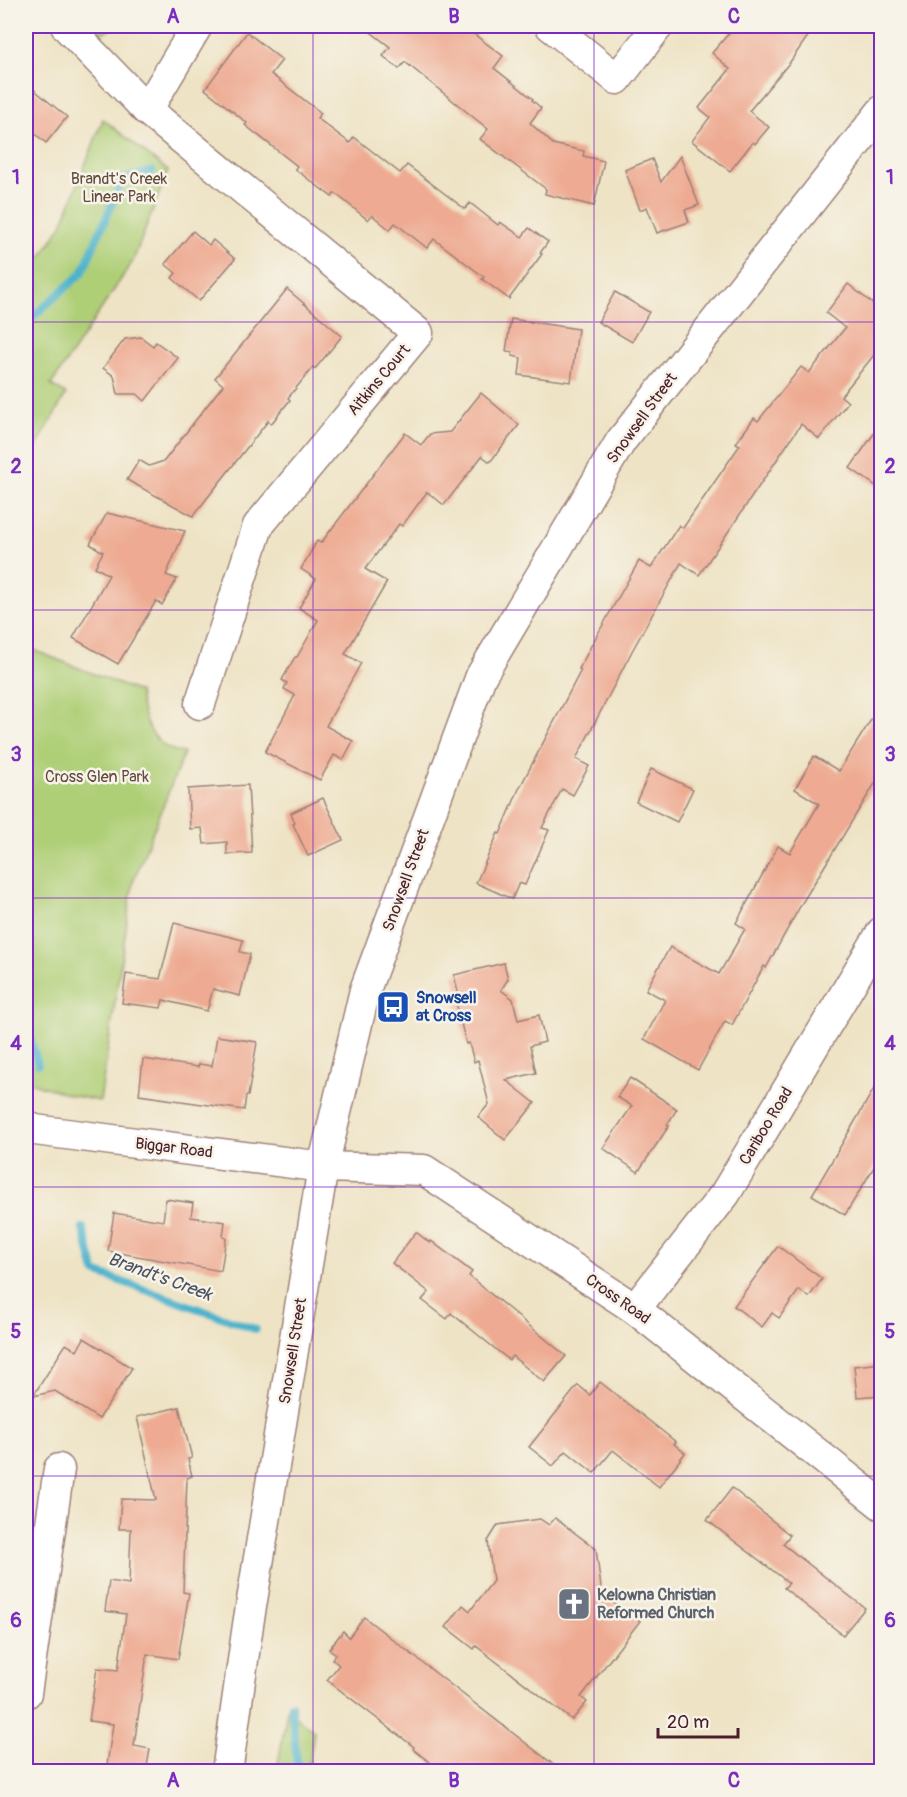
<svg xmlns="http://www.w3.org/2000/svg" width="907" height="1797" font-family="Pangolin,sans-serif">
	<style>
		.green { fill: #afcf77; stroke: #7c7751; stroke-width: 1.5 }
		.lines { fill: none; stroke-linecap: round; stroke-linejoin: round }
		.stream { stroke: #4db3cc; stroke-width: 8 }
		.building { fill: #eeaa92 }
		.minor-casing { stroke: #9c8178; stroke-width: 33 }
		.minor { stroke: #fff; stroke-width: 30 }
		.grid { fill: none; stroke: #7b2cbf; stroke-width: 1.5; stroke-opacity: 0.55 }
		.labels { text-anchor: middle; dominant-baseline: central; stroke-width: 5; stroke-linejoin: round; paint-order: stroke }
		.park-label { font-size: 16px; fill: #634b3e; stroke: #f7f3e8 }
		.street-label { font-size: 16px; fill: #4a1f2b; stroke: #f7f3e8 }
		.transit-label { font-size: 16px; font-weight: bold; fill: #164399; stroke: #f7f3e8; text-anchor: start }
		.worship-label { font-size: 16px; font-weight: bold; fill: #5b616d; stroke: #f7f3e8; text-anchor: start }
		.water-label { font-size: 18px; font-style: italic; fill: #4b5363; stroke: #f7f3e8 }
		.neatline { fill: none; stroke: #7b2cbf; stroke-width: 2 }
		.grid-label { font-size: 20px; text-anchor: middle; font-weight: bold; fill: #7b2cbf }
	</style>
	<rect width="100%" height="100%" fill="#f7f3e8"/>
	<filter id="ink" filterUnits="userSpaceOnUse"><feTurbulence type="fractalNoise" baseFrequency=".0167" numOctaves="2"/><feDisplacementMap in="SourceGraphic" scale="12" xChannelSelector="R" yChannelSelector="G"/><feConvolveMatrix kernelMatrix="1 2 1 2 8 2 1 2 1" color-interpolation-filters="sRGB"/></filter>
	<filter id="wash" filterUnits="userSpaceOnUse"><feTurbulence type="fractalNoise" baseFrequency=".008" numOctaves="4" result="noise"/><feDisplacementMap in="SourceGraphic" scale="24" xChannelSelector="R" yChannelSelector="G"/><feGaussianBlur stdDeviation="1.35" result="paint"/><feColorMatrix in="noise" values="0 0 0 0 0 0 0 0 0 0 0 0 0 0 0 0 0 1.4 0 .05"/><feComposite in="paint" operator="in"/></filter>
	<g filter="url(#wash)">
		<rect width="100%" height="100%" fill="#eee3c5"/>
		<g class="green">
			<path d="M82 26H115C103 36 94 34 82 26Z"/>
			<path d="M103 119 168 171 133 261 51 385 66 394 29 460 26 495V280L62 225Z"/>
			<path d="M26 647 139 692C142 719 153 749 184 753L133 882 100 1101 70 1095 26 1081Z"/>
			<path d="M287 1710 314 1731 308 1771H277Z"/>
		</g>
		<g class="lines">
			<g class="stream">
				<path d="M26 323 82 273 123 179 152 171"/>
				<path d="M26 1031 29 1034 38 1064"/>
				<path d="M83 1228 95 1272 255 1329"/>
				<path d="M291 1705 298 1772"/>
			</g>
		</g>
		<g id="blocks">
			<g class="building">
				<path d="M363 26H463L503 56 494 68 533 99 532 100 541 108 530 123 553 144 584 151 583 156 604 161 594 206 545 194 546 189 480 139 488 129 405 62 399 69 383 56 390 47Z"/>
				<path d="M735 26H815L790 62 749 111 769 127 755 144 753 142 730 171 692 141 710 117 699 108 730 69 712 53Z"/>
				<path d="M247 32 282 60 271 74 321 113 317 118 350 143 354 137 400 173 407 165 465 209 470 203 498 225 500 222 522 237 529 228 548 242 540 253 542 254 509 299 482 279 484 277 434 239 427 248 395 223 390 230 372 215 368 220 335 193 332 197 295 169 297 166 245 125 247 123 205 89Z"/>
				<path d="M26 83 67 117 46 143 26 126Z"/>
				<path d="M680 156 699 205 685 210 689 222 657 233 647 207 640 210 625 170 652 159 661 182Z"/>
				<path d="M193 231 209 245 213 240 235 259 199 301 172 278 176 273 165 264Z"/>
				<path d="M848 284 882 311V345L841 396 848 402 819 439 801 424 699 575 681 563 632 651 576 759 589 766 573 795 562 789 542 828 549 830 525 885 519 883 512 899 476 883 498 833 500 834 518 791 581 670 579 669 591 646 639 561 651 568 679 525 683 528 740 445 736 443 754 418 758 421 801 367 809 373 845 328 826 313Z"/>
				<path d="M287 289 342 336 315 369 313 367 288 398 290 400 271 424 268 421 193 516 127 480 139 460 149 466 164 461 223 385 215 378Z"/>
				<path d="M615 292 649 312 632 342 598 322Z"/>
				<path d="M511 319 578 329 571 382 519 375 521 358 512 356V352L506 351Z"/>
				<path d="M141 337 153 346 156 342 178 358 145 401 137 394H118L114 376 103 368 125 339Z"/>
				<path d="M481 393 519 425 490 462 482 456 444 505 427 492 402 526 399 524 365 569 387 582 345 654 361 663 326 726 353 741 343 760 334 755 320 780 265 752 295 695 284 689 287 683 282 680 295 657H297L318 620 299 608 316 579 301 569 317 541 321 543 405 433 421 445 430 434 450 432Z"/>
				<path d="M882 422V490L850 468Z"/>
				<path d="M107 513 185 531 166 575 177 579 162 605 156 601 118 664 73 638 109 575 95 567 103 552 90 544Z"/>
				<path d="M882 702V772L802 903 766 968 764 966 732 1025 725 1021 698 1070 644 1039 665 1000 646 990 670 947 719 974 745 929 736 923 778 846 790 853 819 804 795 789 814 756 839 771Z"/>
				<path d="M651 769 693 789 677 822 636 802Z"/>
				<path d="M248 785 252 853 227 854V842L204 844 202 828 190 829 188 789Z"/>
				<path d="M323 798 343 840 308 856 293 824 295 823 291 813Z"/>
				<path d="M174 923 243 940 240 952 250 954 240 996 213 989 207 1011 163 1000 161 1008 122 1003 126 974 160 979Z"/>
				<path d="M504 963 508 979 501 990 513 999 518 1020 539 1015 545 1042 530 1046 536 1073 506 1080 535 1103 505 1140 478 1117 489 1104 478 1060 474 1062 469 1043 466 1044 455 998 459 997 454 975Z"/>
				<path d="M217 1036 257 1042 248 1096H246L244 1110 139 1095 143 1059 198 1067 199 1064 212 1066Z"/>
				<path d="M882 1075V1154L845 1215 812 1195Z"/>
				<path d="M630 1078 677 1109 667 1125 669 1126 638 1172 603 1148 632 1106 617 1097Z"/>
				<path d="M166 1199 193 1203 191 1217 225 1222 223 1237 226 1238 221 1271 108 1251 114 1213 163 1221Z"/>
				<path d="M416 1232 430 1243 431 1241 472 1272 469 1276 566 1356 544 1382 512 1356 509 1360 451 1313 447 1319 422 1300 429 1292 392 1263Z"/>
				<path d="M778 1246 822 1279 809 1297 799 1290 779 1318 772 1313 762 1327 734 1306Z"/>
				<path d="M84 1338 132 1368 99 1419 55 1391 33 1396 66 1344 77 1351Z"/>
				<path d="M882 1363V1395L857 1397 854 1366Z"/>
				<path d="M600 1382 676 1442 674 1444 685 1453 659 1487 613 1450 594 1473 566 1451 553 1466 529 1447 578 1385 590 1395Z"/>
				<path d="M179 1407 192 1458 188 1459 192 1476 187 1478 183 1592 189 1593 178 1659 147 1654 134 1746 150 1749 146 1772H106L113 1724 89 1721 97 1668 118 1670 126 1614 105 1611 109 1581 129 1584 131 1529H119L121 1499 156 1500 137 1417Z"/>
				<path d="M732 1488 790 1535 783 1544 865 1608 843 1635 784 1588 789 1583 707 1520Z"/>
				<path d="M555 1518 596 1549 602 1595 640 1621 581 1697 587 1702 572 1720 476 1646 474 1649 446 1627 463 1605 470 1611 493 1581 488 1541 498 1525 540 1519 549 1525Z"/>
				<path d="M364 1617 451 1685 563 1772H442L413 1749 414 1747 327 1680 339 1665 332 1659 336 1654 329 1649 343 1631 349 1637Z"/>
			</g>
		</g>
	</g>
	<g filter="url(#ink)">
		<use href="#blocks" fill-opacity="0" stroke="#9c8178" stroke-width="1.5"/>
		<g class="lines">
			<defs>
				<g id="minor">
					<path d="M66 26 147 110 418 333 258 526 200 704"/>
					<path d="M551 26 617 79 658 26"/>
					<path d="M147 110 197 26"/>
					<path d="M26 1126 35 1130 323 1167 424 1170 635 1309 882 1505"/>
					<path d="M635 1309 725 1194 882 932"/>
					<path d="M26 1693 59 1469"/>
					<path d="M227 1772 248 1625 323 1167 365 990 481 676 621 441 882 111"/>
				</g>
			</defs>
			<use href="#minor" class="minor-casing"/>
			<use href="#minor" class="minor"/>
		</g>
	</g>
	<path class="grid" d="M313 26V1772M594 26V1772M26 322H882M26 610H882M26 898H882M26 1187H882M26 1476H882"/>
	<defs>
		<symbol id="bus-square" viewBox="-11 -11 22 22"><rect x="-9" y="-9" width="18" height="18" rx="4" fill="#1a4fb4" stroke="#f7f3e8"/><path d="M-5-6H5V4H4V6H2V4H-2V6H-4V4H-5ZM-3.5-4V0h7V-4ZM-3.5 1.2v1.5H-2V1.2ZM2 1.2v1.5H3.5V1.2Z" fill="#fff"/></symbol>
		<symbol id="church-square" viewBox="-11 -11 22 22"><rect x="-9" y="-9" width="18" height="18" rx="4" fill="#6b7280" stroke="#f7f3e8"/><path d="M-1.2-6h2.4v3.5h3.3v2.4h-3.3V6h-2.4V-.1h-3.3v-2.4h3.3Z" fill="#fff"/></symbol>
	</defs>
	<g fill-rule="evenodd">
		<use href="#bus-square" x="374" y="988" width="38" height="38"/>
		<use href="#church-square" x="555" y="1585" width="38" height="38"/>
	</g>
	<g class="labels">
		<g class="park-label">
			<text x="119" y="179">Brandt's Creek<tspan x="119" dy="18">Linear Park</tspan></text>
			<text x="97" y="777">Cross Glen Park</text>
		</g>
		<g class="street-label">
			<text transform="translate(379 380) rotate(-50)">Aitkins Court</text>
			<text transform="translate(642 418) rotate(-54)">Snowsell Street</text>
			<text transform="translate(406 880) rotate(-70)">Snowsell Street</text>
			<text transform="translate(766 1126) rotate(-59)">Cariboo Road</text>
			<text transform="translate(174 1148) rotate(7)">Biggar Road</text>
			<text transform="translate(618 1299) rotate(35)">Cross Road</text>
			<text transform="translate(293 1351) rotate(-81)">Snowsell Street</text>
		</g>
		<g class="transit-label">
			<text x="416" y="998">Snowsell<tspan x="416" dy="18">at Cross</tspan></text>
		</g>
		<g class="worship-label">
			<text x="597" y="1595">Kelowna Christian<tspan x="597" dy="18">Reformed Church</tspan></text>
		</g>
		<g class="water-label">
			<text transform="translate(160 1277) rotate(20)">Brandt's Creek</text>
		</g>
	</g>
	<rect width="907" height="1797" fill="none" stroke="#f7f3e8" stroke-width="66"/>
	<path d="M658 1728v9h80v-9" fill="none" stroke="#4a1f2b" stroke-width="3"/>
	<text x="667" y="1728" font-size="18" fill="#4a1f2b" stroke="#f7f3e8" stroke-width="4.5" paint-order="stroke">20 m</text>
	<rect x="33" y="33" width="841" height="1731" class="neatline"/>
	<g class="grid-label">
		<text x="173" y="23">A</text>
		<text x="454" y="23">B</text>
		<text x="734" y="23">C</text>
		<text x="16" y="184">1</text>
		<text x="890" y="184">1</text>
		<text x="16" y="473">2</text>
		<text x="890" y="473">2</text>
		<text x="16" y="761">3</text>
		<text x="890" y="761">3</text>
		<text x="16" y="1050">4</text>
		<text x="890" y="1050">4</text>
		<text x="16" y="1338">5</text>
		<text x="890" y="1338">5</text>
		<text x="16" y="1627">6</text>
		<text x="890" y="1627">6</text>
		<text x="173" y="1787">A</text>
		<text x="454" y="1787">B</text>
		<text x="734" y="1787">C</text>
	</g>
</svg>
